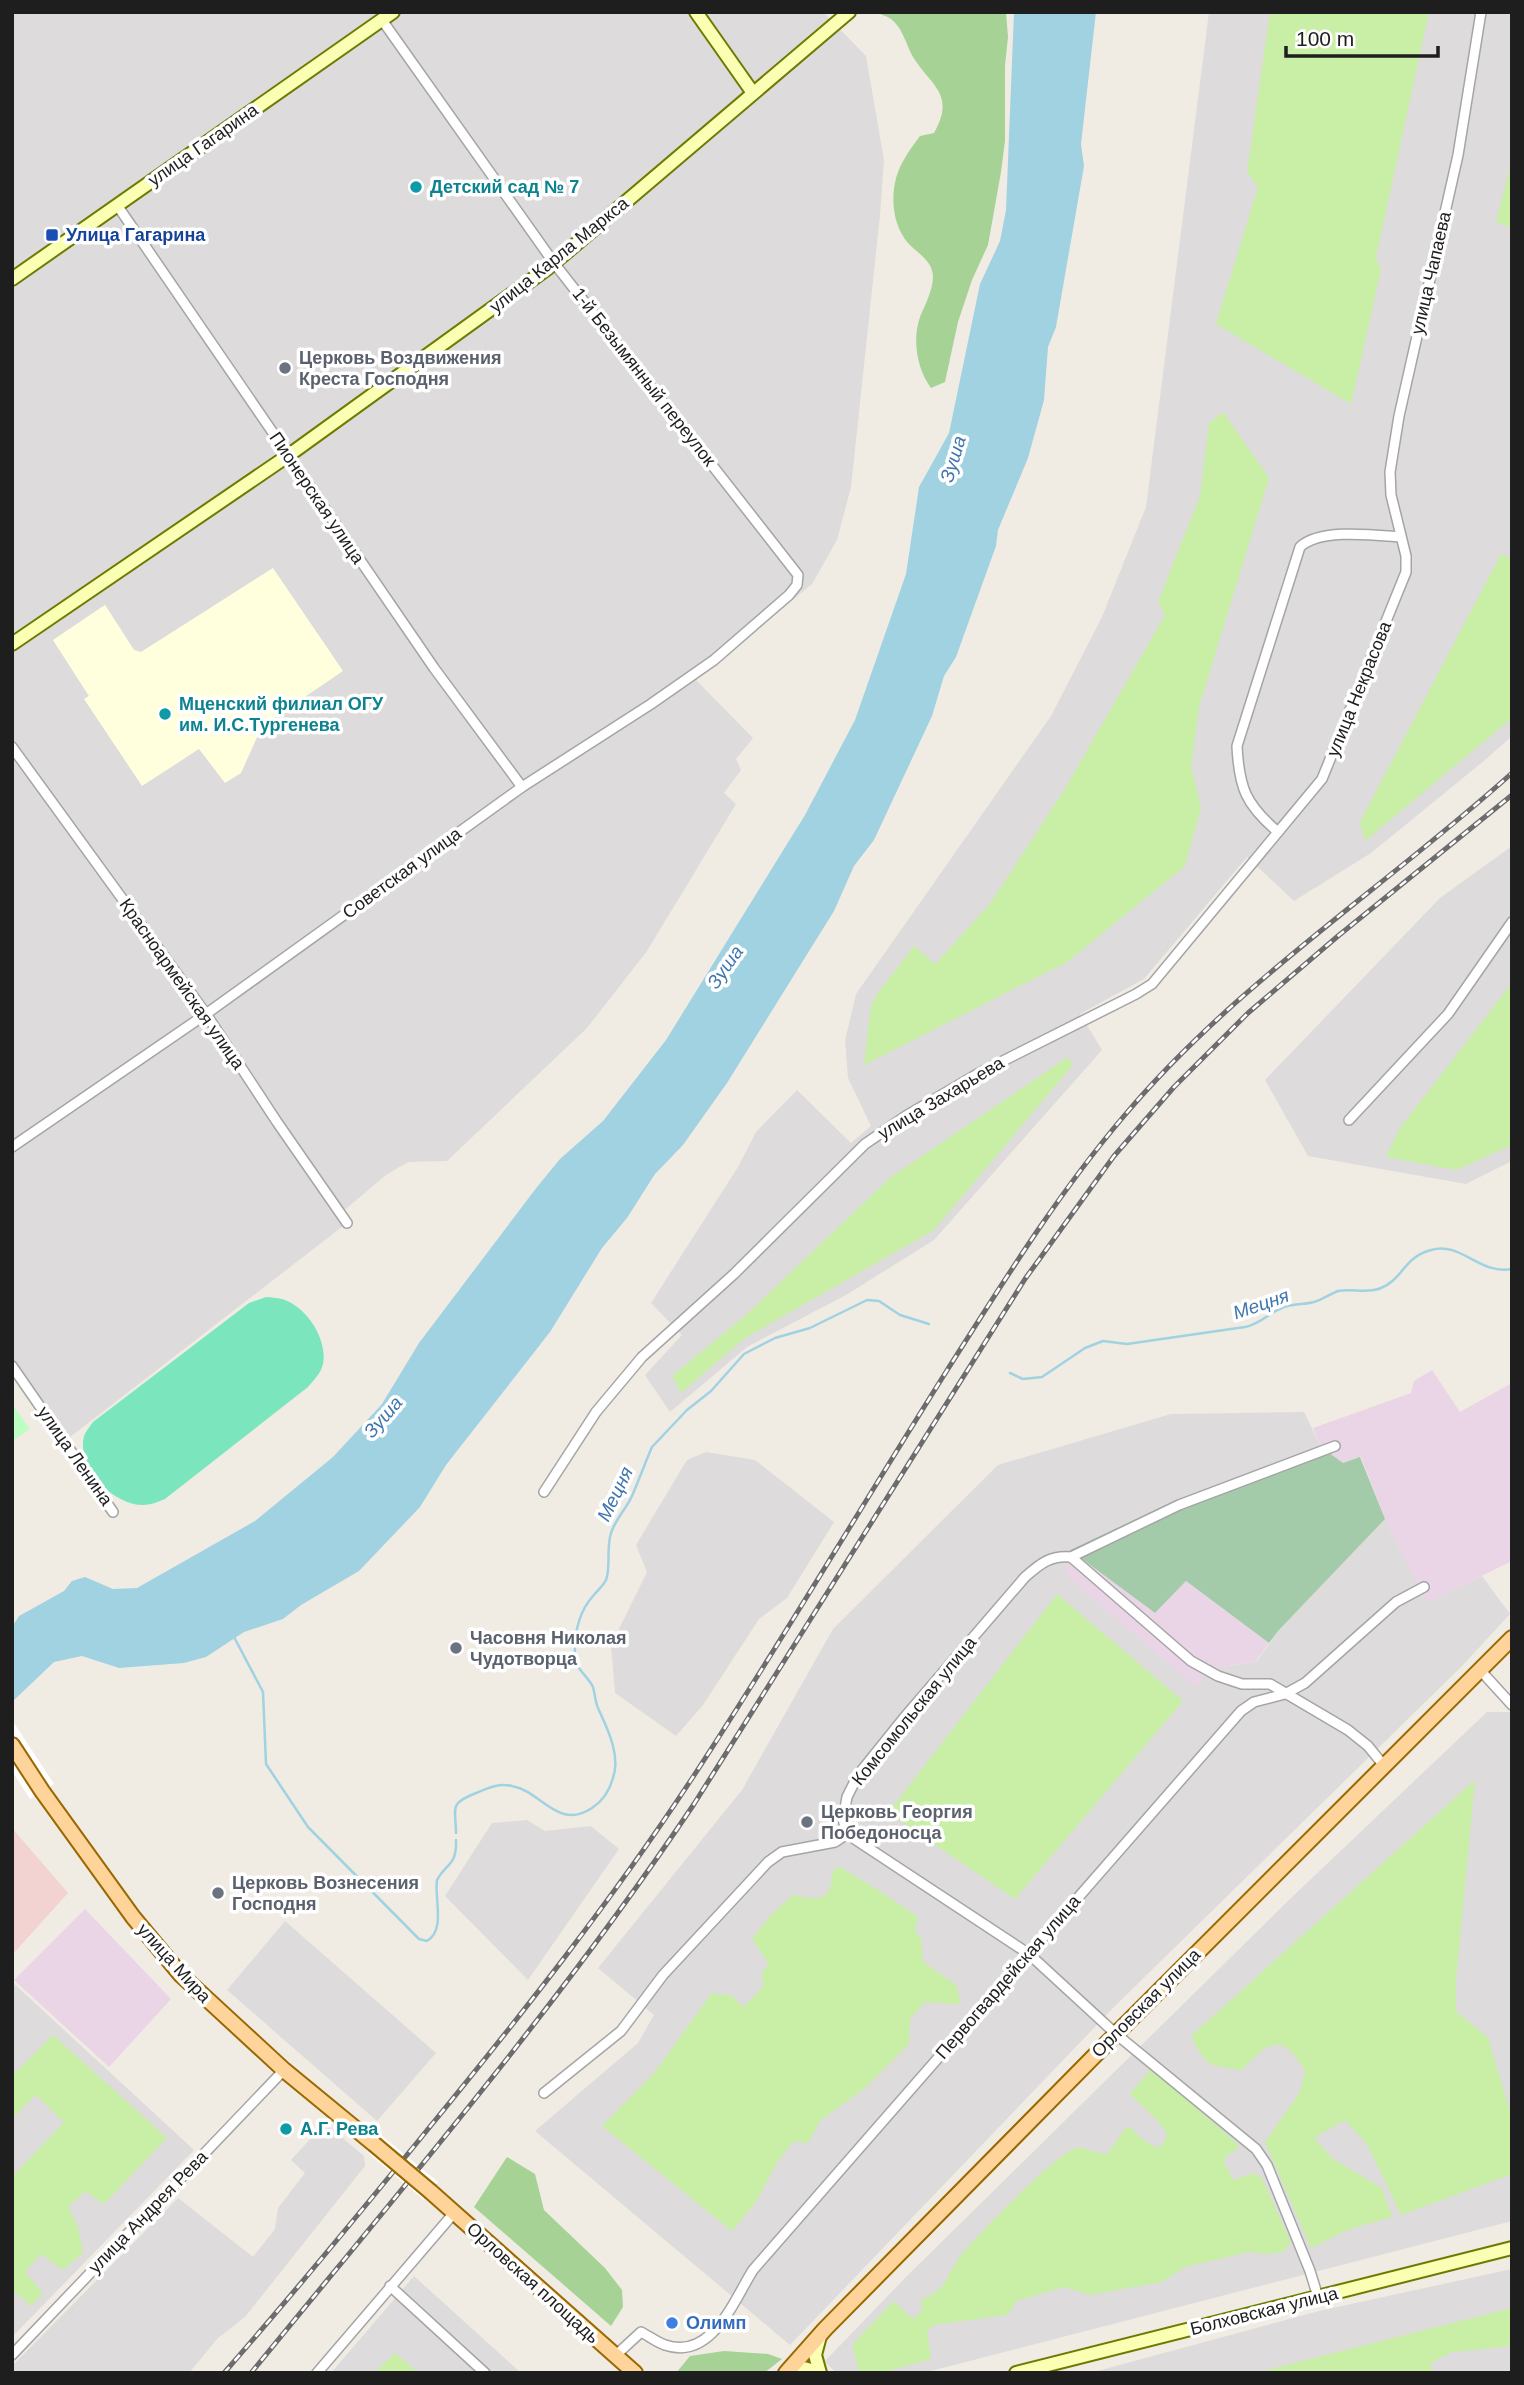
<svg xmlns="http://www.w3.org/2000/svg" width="1524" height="2385" font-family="Helvetica,sans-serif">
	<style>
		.residential { fill: #dddbdb; fill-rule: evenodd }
		.commercial { fill: #f3d3d1 }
		.industrial { fill: #ead5e6 }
		.education { fill: #ffffde }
		.grass { fill: #c8efa5 }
		.forest { fill: #a6d395 }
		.cemetery { fill: #a3cba9 }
		.park { fill: #bdfec3 }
		.pitch { fill: #7be6be }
		.water { fill: #a0d2e2 }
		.pier { fill: #fff }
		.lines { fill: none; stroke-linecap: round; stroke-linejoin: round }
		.stream { stroke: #a0d2e2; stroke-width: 2.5 }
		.minor-casing { stroke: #a5a5a5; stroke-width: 12 }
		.secondary-casing { stroke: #6c7b00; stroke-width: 16 }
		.primary-casing { stroke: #996800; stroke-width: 18 }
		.minor { stroke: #fff; stroke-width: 9 }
		.secondary { stroke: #faffb3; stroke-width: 12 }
		.primary { stroke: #ffd49a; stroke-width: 14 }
		.rail-casing { stroke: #6c6c6c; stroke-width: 5 }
		.rail { stroke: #fff; stroke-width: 2.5; stroke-dasharray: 8; stroke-linecap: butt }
		.primary-bridge-casing { stroke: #996800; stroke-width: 18; stroke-linecap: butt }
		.primary-bridge { stroke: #ffd49a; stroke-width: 14 }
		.culture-dot { fill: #0f9aa8; stroke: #fff; stroke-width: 2.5 }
		.transit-dot { fill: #1a4fb4; stroke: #fff; stroke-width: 2.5 }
		.worship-dot { fill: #6b7280; stroke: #fff; stroke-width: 2.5 }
		.shop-dot { fill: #3f7fe0; stroke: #fff; stroke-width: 2.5 }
		.labels { text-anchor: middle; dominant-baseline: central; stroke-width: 7; stroke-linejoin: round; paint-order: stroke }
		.street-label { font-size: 18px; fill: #1e1e1e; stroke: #fff }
		.culture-label { font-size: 18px; font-weight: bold; fill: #0d838f; stroke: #fff; text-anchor: start }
		.transit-label { font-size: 18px; font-weight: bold; fill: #164399; stroke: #fff; text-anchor: start }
		.worship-label { font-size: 18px; font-weight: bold; fill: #5b616d; stroke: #fff; text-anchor: start }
		.shop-label { font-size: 18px; font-weight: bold; fill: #366cbe; stroke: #fff; text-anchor: start }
		.water-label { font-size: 19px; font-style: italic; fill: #4076af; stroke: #fff }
	</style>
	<rect width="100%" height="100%" fill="#f0ece4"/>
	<g class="residential">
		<path d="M12 12H823L866 56 884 160 880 215 851 487 837 540 812 584 696 680 753 738 736 759 741 770 724 793 736 804 647 951 587 1028 447 1161 408 1162 386 1175 341 1213 347 1223 65 1441 12 1366ZM105 605 134 650 141 652 176 631 342 671 262 726 241 772 199 748 85 699 89 696 53 640Z"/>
		<path d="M1209 12H1512V736L1485 760 1371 853 1294 901 1247 857 1144 979 1080 1014 1102 1050 934 1240 846 1295 747 1347 670 1412 645 1375 682 1335 651 1303 738 1167 756 1132 797 1090 851 1143 871 1126 848 1078 845 1041 856 994 1051 716 1102 617 1146 507Z"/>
		<path d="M1512 846V1161L1466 1184 1308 1156 1265 1080 1440 898Z"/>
		<path d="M1304 1412 1321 1447 1174 1501 1070 1550 1210 1669 1257 1661 1279 1630 1385 1519 1427 1602 1482 1576 1510 1614 1463 1665 1115 2006 790 2345 535 2131 638 2043 654 2015 598 1968 742 1790 833 1629 998 1465 1171 1414Z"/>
		<path d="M706 1452 755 1460 834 1522 787 1598 759 1619 703 1705 676 1736 615 1693 611 1645 647 1572 636 1545 687 1460Z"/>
		<path d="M1487 1712H1512V2221L923 2373H836L825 2361 906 2277 1292 1897Z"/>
		<path d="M527 1820 545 1831 591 1826 619 1849 528 1980 445 1896 492 1823Z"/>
		<path d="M285 1921 436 2053 377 2121 227 1990Z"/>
		<path d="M12 1982 194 2150 12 2337Z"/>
		<path d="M325 2123 364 2156 365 2166 245 2317 218 2338 189 2373H12V2366L178 2198 253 2257 275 2229 278 2208 305 2173 291 2160Z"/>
		<path d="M1512 2269V2373H1090L1319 2311Z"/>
		<path d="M414 2276 521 2373H331Z"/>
	</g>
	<path class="commercial" d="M12 1828 68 1893 12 1955Z"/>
	<g class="industrial">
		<path d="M1432 1370 1460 1412 1512 1383V1561L1427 1603 1385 1519 1361 1457 1343 1463 1321 1447 1313 1428 1411 1393 1414 1381Z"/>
		<path d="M1070 1550 1155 1613 1186 1581 1269 1643 1256 1661 1210 1669 1195 1687 1066 1575Z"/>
		<path d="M85 1909 171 1999 109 2067 14 1980Z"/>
	</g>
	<path class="education" d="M273 568 343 671 262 726 241 773 225 783 199 749 142 786 84 699 89 696 53 640 105 605 134 650 141 652Z"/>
	<g class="grass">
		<path d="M1270 12H1429L1376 257 1381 270 1351 404 1216 324 1258 187 1247 172Z"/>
		<path d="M1512 160V228L1496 222Z"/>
		<path d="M1223 412 1269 478 1199 707 1191 766 1201 808 1185 866 1067 962 864 1065 871 1006 878 993 914 946 935 964 990 904 1066 787 1165 615 1158 602 1200 496 1209 423Z"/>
		<path d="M1501 554 1512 559V718L1365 841 1360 822Z"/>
		<path d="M1512 983V1145L1456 1170 1386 1157 1400 1128Z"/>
		<path d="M1068 1057 1072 1066 934 1230 745 1338 681 1393 672 1376 746 1315 891 1177Z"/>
		<path d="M1057 1594 1183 1701 1015 1899 888 1813Z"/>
		<path d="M1475 1780 1456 1981V2011L1488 2038 1512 2118V2174L1401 2215 1367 2144 1345 2120 1314 2138 1333 2159 1382 2188 1392 2217 1347 2230 1311 2248 1265 2142 1300 2092 1305 2071C1282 2031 1268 2042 1242 2070 1208 2065 1207 2068 1191 2036Z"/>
		<path d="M838 1866 878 1890 918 1917 915 1931 921 1938 923 1962 956 1985 961 2004 925 2002 910 2019 909 2044 865 2088 820 2121 808 2143 794 2141 778 2161 756 2202 732 2231 602 2126 655 2072 711 1994 731 1995 743 2007 763 1987 762 1972 769 1964 752 1939 771 1915 793 1895C817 1901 832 1902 832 1873Z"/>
		<path d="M53 2035 167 2138 104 2204 85 2191 68 2207 78 2226 83 2253 63 2270 41 2254 25 2272 43 2293 31 2306 12 2290V2177L64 2122 36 2095 14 2117 12 2076Z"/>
		<path d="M1151 2069 1238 2144 1237 2150 1227 2155 1224 2161 1233 2180 1254 2173 1262 2178 1291 2242 1283 2252 1264 2254 1249 2252 1185 2267 1162 2282 1090 2295 1064 2287 1017 2301 1007 2315 933 2325 927 2331 931 2359 881 2373 859 2371 853 2350 854 2343 893 2301 913 2319 922 2310 921 2300C951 2287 944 2276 962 2254 979 2234 1055 2154 1076 2148 1084 2146 1095 2154 1107 2154L1125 2129 1130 2127 1143 2140 1158 2148 1165 2141 1167 2133 1155 2118 1130 2094Z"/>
		<path d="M1512 2308V2346L1452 2352 1431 2363 1432 2373H1255Z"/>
		<path d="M395 2353 419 2373H374Z"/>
	</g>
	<g class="forest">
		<path d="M877 12H1006L1008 37 1005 66V141L1001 172 988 245 972 280 958 322 945 382 931 388C917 369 912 340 920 317 925 305 933 290 933 276 932 260 918 254 908 243 889 221 889 182 905 158 909 150 915 143 920 136L934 133C956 94 931 86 913 57 906 45 903 28 891 19 887 16 881 15 877 12Z"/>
		<path d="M507 2157 535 2174 544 2210 605 2268 622 2290 623 2307 611 2326 474 2207Z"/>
		<path d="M724 2351 768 2354 782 2359 764 2373H676L690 2356Z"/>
	</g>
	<path class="cemetery" d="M1321 1447 1343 1463 1360 1457 1385 1519 1279 1630 1269 1643 1186 1581 1155 1613 1070 1550 1174 1501Z"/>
	<path class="park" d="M12 1404 30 1429 12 1441Z"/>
	<path class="pitch" d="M266 1297C271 1297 277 1298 282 1299 306 1306 328 1339 323 1364 321 1373 314 1380 308 1387L165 1499C158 1502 150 1505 143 1505 113 1505 76 1467 84 1436 86 1431 90 1426 93 1422L249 1303Z"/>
	<path class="water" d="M1014 12H1096L1081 144 1084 166 1056 327 1048 347 1044 400 1028 458 998 530 996 546 956 657 944 676 932 716 874 840 854 866 834 911 727 1083 683 1145 655 1174 627 1218 602 1248 550 1332 446 1465 420 1507 359 1571 301 1605 283 1619 244 1632 206 1657 184 1663 119 1668 82 1656 54 1662 12 1702V1627L19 1616 64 1591 72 1581 85 1577 113 1589 137 1588 255 1521 333 1457 382 1404 419 1343 537 1187 560 1159 603 1121 666 1040 805 815 855 720 906 574 919 487 949 433 980 284 1000 241 1006 210Z"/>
	<g class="pier">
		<path d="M12 1720 54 1784 30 1799 12 1771Z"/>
		<path d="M381 2135 438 2182 424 2200 367 2152Z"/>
	</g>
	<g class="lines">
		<g class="stream">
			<path d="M1010 1373 1023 1379 1042 1377 1085 1348 1103 1341 1127 1344 1245 1327C1260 1324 1269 1313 1282 1308 1292 1303 1304 1305 1314 1302 1322 1300 1330 1294 1338 1291 1352 1288 1368 1294 1381 1288 1403 1279 1404 1257 1431 1250 1462 1241 1478 1275 1512 1269"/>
			<path d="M234 1637 263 1692 266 1764 308 1827 419 1939 427 1941C446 1930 434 1898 437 1880 446 1863 457 1866 456 1840"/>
			<path d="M456 1833C456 1808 448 1804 476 1793 488 1788 498 1783 512 1786 541 1791 558 1831 592 1808 603 1801 610 1789 613 1778 621 1755 607 1728 598 1708 595 1701 595 1694 593 1687 587 1675 576 1670 575 1656 574 1633 578 1613 593 1596 597 1591 603 1586 606 1580 611 1567 606 1549 611 1533 615 1520 626 1509 632 1496 639 1480 645 1463 652 1447L687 1410 711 1391 744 1354 775 1338 810 1328 867 1300 879 1301 900 1315 929 1324"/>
		</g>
		<defs>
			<g id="minor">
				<path d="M117 205 434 668 522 787"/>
				<path d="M12 747 206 1014 277 1122 347 1223"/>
				<path d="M1278 832C1246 805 1239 788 1237 746L1300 547C1320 528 1374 535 1401 537"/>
				<path d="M1349 1120 1448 1014 1512 922"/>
				<path d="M12 1147 206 1014 522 787 651 704 714 660 789 595 797 585 798 575 554 263 382 20"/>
				<path d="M12 1366 113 1512"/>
				<path d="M544 1492 596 1412 642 1357 734 1274 865 1144 906 1116 981 1072 1136 994 1152 984 1322 779 1406 572V556L1391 495 1390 472 1399 416 1458 155 1481 12"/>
				<path d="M1071 1557 1191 1661 1218 1676 1242 1684H1270L1348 1730 1368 1746 1385 1767"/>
				<path d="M1481 1671 1512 1705"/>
				<path d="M847 1834 1029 1954 1116 2034 1256 2149 1267 2165 1310 2271 1318 2297"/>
				<path d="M847 1834 843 1819 847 1797 858 1775 903 1719 1025 1577C1040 1564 1050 1555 1071 1557L1179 1505 1335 1446"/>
				<path d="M544 2093 621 2031 663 1975 768 1862 782 1852 835 1842 847 1834"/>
				<path d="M390 2286 485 2373"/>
				<path d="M12 2355 284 2070"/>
				<path d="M615 2356 641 2332C649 2336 656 2342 665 2345 712 2361 734 2300 753 2270L1241 1711 1254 1702 1285 1694 1305 1683 1396 1602 1424 1587"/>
				<path d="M317 2373 454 2213"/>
			</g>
			<g id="secondary">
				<path d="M696 12 753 93"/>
				<path d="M12 279 393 12"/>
				<path d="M12 644 289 455 548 268 849 12"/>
				<path d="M786 2373C797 2367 806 2366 816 2373"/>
				<path d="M820 2373 815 2355 820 2336"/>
				<path d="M1016 2373 1512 2248"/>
			</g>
			<g id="primary">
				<path d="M12 1745 42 1791 133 1917 181 1975 284 2070 374 2144"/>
				<path d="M431 2192 635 2373"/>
				<path d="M786 2373 825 2329 1116 2034 1512 1638"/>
			</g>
		</defs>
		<use href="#minor" class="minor-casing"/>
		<use href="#secondary" class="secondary-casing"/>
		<use href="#primary" class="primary-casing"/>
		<use href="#minor" class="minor"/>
		<use href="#secondary" class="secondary"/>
		<use href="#primary" class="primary"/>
		<defs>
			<g id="rail">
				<path d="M224 2373C293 2294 359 2214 424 2134 519 2018 611 1902 693 1777 780 1644 861 1507 946 1372 1002 1284 1056 1196 1124 1116 1236 983 1383 889 1512 773"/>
				<path d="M251 2373C403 2187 560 2004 694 1804L1025 1279 1114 1156 1174 1087 1248 1013 1338 936 1512 795"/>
			</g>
		</defs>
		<use href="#rail" class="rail-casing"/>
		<use href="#rail" class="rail"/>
		<defs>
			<path id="primary-bridge" d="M374 2144 431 2192"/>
		</defs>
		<use href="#primary-bridge" class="primary-bridge-casing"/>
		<use href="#primary-bridge" class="primary-bridge"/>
	</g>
	<g class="culture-dot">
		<circle cx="416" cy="187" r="7"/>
		<circle cx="165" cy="714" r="7"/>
		<circle cx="286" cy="2129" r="7"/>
	</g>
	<rect class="transit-dot" x="45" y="228" width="14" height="14" rx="3.5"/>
	<g class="worship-dot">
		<circle cx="285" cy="368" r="7"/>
		<circle cx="456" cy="1648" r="7"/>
		<circle cx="807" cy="1822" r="7"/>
		<circle cx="218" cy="1893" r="7"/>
	</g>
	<circle class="shop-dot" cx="672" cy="2323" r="7"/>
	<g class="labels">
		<g class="street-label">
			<text transform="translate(203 145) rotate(-35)">улица Гагарина</text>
			<text transform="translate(559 255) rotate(-39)">улица Карла Маркса</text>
			<text transform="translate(1431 273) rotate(-77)">улица Чапаева</text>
			<text transform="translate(644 377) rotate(52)">1-й Безымянный переулок</text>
			<text transform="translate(317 498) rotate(56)">Пионерская улица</text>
			<text transform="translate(1359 689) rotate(-68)">улица Некрасова</text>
			<text transform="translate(402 873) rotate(-36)">Советская улица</text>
			<text transform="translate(182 984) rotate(55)">Красноармейская улица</text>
			<text transform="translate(941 1098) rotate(-31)">улица Захарьева</text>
			<text transform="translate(75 1456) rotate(55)">улица Ленина</text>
			<text transform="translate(914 1711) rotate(-51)">Комсомольская улица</text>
			<text transform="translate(174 1963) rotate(48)">улица Мира</text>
			<text transform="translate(1008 1977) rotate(-49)">Первогвардейская улица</text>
			<text transform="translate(1146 2003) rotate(-45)">Орловская улица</text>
			<text transform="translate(148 2212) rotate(-46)">улица Андрея Рева</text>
			<text transform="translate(533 2283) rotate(42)">Орловская площадь</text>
			<text transform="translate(1264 2311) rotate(-14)">Болховская улица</text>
		</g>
		<g class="culture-label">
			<text x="430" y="187">Детский сад № 7</text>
			<text x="179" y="704">Мценский филиал ОГУ<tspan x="179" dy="21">им. И.С.Тургенева</tspan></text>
			<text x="300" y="2129">А.Г. Рева</text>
		</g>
		<g class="transit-label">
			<text x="66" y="235">Улица Гагарина</text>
		</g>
		<g class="worship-label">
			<text x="299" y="358">Церковь Воздвижения<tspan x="299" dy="21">Креста Господня</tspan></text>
			<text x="470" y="1638">Часовня Николая<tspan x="470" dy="21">Чудотворца</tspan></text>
			<text x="821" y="1812">Церковь Георгия<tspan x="821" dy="21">Победоносца</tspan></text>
			<text x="232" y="1883">Церковь Вознесения<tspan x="232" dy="21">Господня</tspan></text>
		</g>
		<g class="shop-label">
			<text x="686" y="2323">Олимп</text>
		</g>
		<g class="water-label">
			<text transform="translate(953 459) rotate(-73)">Зуша</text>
			<text transform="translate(725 967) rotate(-55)">Зуша</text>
			<text transform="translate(1261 1304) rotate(-19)">Мецня</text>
			<text transform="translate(383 1417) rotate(-49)">Зуша</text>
			<text transform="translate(615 1494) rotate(-64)">Мецня</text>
		</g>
	</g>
	<rect width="1524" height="2385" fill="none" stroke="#1e1e1e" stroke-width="28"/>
	<path d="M1286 46v10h152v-10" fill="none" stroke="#1e1e1e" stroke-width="3.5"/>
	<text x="1296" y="46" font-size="21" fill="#1e1e1e" stroke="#ffffff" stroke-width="5" paint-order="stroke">100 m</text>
</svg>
